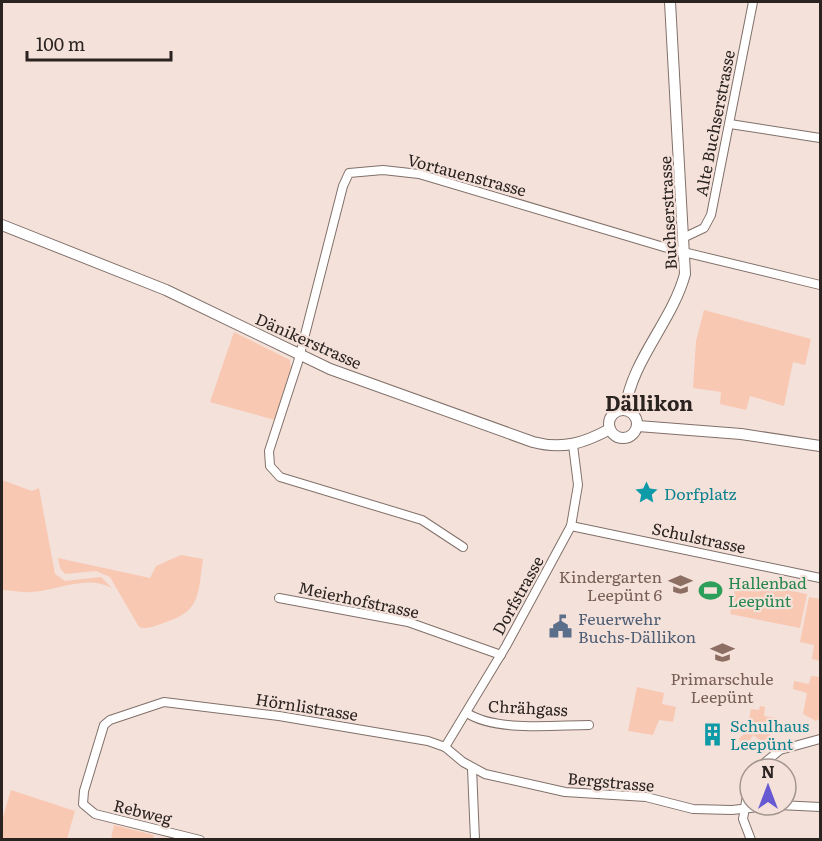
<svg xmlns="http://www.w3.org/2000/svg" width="822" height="841" font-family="Literata,serif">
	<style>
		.green { fill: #f8c8b3 }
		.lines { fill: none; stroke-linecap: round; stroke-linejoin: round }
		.minor-casing { stroke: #807069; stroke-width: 10 }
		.tertiary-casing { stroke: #807069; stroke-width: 12 }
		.minor { stroke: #fff; stroke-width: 8 }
		.tertiary { stroke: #fff; stroke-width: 10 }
		.labels { text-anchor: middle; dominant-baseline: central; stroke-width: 4.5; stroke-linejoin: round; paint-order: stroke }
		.street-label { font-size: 16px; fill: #2a2320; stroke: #f4e1da }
		.culture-label { font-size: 16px; fill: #0d838f; stroke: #f4e1da; text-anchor: start }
		.education-label { font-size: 16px; fill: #785e54; stroke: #f4e1da; text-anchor: end }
		.leisure-label { font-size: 16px; fill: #27864d; stroke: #f4e1da; text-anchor: start }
		.service-label { font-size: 16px; fill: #4e5e75; stroke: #f4e1da; text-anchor: start }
		.quarter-label { font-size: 20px; font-weight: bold; fill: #2a2320; stroke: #f4e1da }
	</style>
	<rect width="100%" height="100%" fill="#f4e1da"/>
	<g class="green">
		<path d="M704 310 811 339 805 365 793 362 784 406 750 396 746 410 720 404 721 392 693 388 696 341Z"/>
		<path d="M234 332 290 360 291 369 275 420 210 402Z"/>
		<path d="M2 480 32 491 39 488 55 574 65 581 101 577 112 588C86 574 57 591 30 592 20 593 11 590 2 590Z"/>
		<path d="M181 555 203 559C198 591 202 611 166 622 157 625 148 630 139 627L110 577 96 571 65 574 60 568 58 558 150 578 156 566Z"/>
		<path d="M737 580 807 594 800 628 730 614Z"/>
		<path d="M809 597 820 599V661L812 659 814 645 800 642Z"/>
		<path d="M811 676 820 677V718L816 721 803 714 807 693 793 689 794 681 809 684Z"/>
		<path d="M637 687 664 693 662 704 676 707 673 722 659 720 653 735 628 731Z"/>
		<path d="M760 706 765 707 764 716 777 718V728L763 742 753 735 750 740 740 742 739 738 747 732 751 709 759 710Z"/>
		<path d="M11 790 75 811 67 839H2V820Z"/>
		<path d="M114 825 154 835 153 839H111Z"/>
	</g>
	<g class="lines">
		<defs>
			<g id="minor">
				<path d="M730 124 820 138"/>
				<path d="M685 237 704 228 711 215 753 2"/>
				<path d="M571 526 820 578"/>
				<path d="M463 547 422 520 280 477 270 466 269 451 298 362 343 186 349 173 383 170 419 174 667 248 820 285"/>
				<path d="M279 598 408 622 501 655"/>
				<path d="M467 713C496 732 555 725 589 725"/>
				<path d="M445 747 463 762 485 774 565 792 646 797 693 809 732 810 779 805 820 807"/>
				<path d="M445 747 506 646 571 526 578 485 573 445"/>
				<path d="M472 768 475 840"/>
				<path d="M757 769 780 750 820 739"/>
				<path d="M750 778 743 819 751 840"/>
				<path d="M200 840 95 814 83 804 84 791 104 725 110 720 164 702 279 716 428 741 445 747"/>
			</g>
			<g id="tertiary">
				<path d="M2 225 166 290 330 369 533 442C563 450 584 443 610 429"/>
				<circle cx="623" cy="424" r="14"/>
				<path d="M625 410C632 359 672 322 685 274L670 2"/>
				<path d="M638 426 741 434 820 446"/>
			</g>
		</defs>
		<use href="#minor" class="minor-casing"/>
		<use href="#tertiary" class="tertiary-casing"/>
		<use href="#minor" class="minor"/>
		<use href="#tertiary" class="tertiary"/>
	</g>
	<defs>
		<symbol id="sight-bare" viewBox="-9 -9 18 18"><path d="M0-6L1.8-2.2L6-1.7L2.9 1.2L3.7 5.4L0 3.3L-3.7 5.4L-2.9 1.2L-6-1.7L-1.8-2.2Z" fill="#0f9aa8" stroke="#f4e1da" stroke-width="2.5" paint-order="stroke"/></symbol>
		<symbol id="school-bare" viewBox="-9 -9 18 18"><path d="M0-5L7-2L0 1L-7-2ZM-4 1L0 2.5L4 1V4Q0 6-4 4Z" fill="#8d6e63" stroke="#f4e1da" stroke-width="2.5" paint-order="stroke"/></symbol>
		<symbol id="stadium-bare" viewBox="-9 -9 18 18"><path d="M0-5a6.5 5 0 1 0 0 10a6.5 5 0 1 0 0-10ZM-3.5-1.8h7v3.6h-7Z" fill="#2e9e5b" stroke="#f4e1da" stroke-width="2.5" paint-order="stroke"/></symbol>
		<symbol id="civic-bare" viewBox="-9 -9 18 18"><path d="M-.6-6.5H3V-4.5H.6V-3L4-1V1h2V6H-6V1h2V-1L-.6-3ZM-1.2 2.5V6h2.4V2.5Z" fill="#5c6f8a" stroke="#f4e1da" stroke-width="2.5" paint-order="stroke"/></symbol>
		<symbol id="building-bare" viewBox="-9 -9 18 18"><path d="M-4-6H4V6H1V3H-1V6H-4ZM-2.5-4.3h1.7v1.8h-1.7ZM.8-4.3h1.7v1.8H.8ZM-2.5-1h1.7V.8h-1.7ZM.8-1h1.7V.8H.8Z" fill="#0f9aa8" stroke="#f4e1da" stroke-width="2.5" paint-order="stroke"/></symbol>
	</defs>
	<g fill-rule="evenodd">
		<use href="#sight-bare" x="630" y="476" width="33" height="33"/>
		<use href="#school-bare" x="664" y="568" width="33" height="33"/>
		<use href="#stadium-bare" x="694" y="574" width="33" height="33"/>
		<use href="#civic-bare" x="544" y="610" width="33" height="33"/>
		<use href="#school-bare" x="706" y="636" width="33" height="33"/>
		<use href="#building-bare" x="696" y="718" width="33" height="33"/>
	</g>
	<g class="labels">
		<g class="street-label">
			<text transform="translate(714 123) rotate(-79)">Alte Buchserstrasse</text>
			<text transform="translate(467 174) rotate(15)">Vortauenstrasse</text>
			<text transform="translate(667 213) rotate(-93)">Buchserstrasse</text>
			<text transform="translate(309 340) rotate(24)">Dänikerstrasse</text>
			<text transform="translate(699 537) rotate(12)">Schulstrasse</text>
			<text transform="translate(517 595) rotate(-61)">Dorfstrasse</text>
			<text transform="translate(359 599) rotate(12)">Meierhofstrasse</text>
			<text transform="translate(307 706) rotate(9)">Hörnlistrasse</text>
			<text transform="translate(528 707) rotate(3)">Chrähgass</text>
			<text transform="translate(611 781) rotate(5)">Bergstrasse</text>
			<text transform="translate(143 811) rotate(14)">Rebweg</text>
		</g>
		<g class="culture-label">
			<text x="664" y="493">Dorfplatz</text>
			<text x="730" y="725">Schulhaus<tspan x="730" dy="18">Leepünt</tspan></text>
		</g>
		<g class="education-label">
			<text x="662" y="576">Kindergarten<tspan x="662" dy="18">Leepünt 6</tspan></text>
			<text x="722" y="678" text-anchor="middle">Primarschule<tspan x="722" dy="18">Leepünt</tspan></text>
		</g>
		<g class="leisure-label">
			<text x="728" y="582">Hallenbad<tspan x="728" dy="18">Leepünt</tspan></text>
		</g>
		<g class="service-label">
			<text x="578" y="618">Feuerwehr<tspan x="578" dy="18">Buchs-Dällikon</tspan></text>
		</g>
		<g class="quarter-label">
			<text x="649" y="402">Dällikon</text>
		</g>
	</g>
	<rect width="822" height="841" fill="none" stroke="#2a2320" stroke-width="6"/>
	<g transform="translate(768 787)"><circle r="28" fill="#f4e1da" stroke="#a39590" stroke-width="1.5"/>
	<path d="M0-4.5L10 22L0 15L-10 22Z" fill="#6659d2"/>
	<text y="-9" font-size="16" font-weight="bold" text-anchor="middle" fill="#2a2320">N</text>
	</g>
	<path d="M27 51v9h144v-9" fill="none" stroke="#2a2320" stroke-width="3"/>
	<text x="36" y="51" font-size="18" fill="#2a2320" stroke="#f4e1da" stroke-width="4.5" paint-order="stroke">100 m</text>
</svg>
